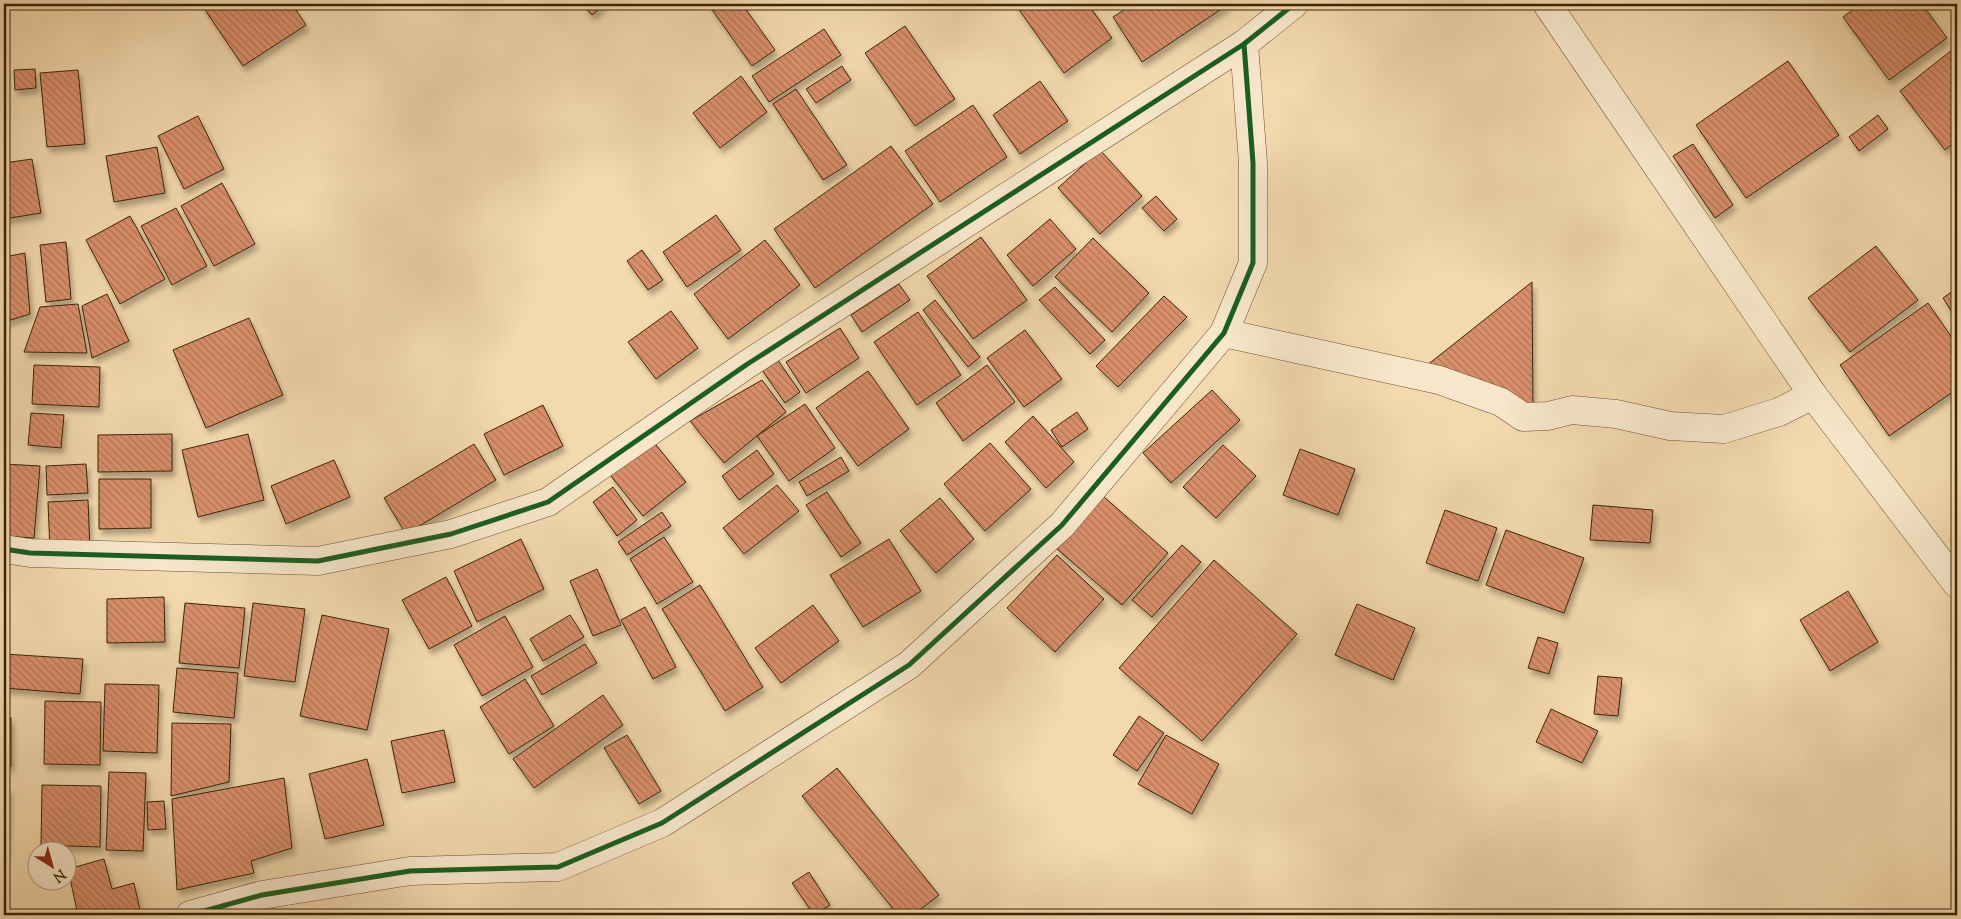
<svg xmlns="http://www.w3.org/2000/svg" width="1961" height="919" font-family="'Sorts Mill Goudy',serif">
	<style>
		.building { fill: url(#building-back-hatch); stroke: #3a2404; filter: url(#shadow) }
		.lines { fill: none; stroke-linecap: round; stroke-linejoin: round }
		.minor-casing { stroke: #68512e; stroke-width: 29 }
		.minor { stroke: #f7e6ca; stroke-width: 28 }
		.cycleway-casing { stroke: #f7e6ca; stroke-width: 8 }
		.cycleway { stroke: #1b5e20; stroke-width: 5 }
	</style>
	<defs>
		<pattern id="building-back-hatch" width="6" height="6" patternUnits="userSpaceOnUse" patternTransform="scale(1.25)"><rect width="6" height="6" fill="#da8f6c"/><path d="M-1 5l2 2M0 0l6 6M5-1l2 2" fill="none" stroke="#b27557"/></pattern>
		<filter id="shadow"><feDropShadow dx="3" dy="5.5" stdDeviation="2.5" flood-color="#0004"/></filter>
	</defs>
	<rect width="100%" height="100%" fill="#f3d9ae"/>
	<filter id="stains"><feTurbulence type="fractalNoise" baseFrequency=".004" numOctaves="4"/><feColorMatrix values="0 0 0 0 .2 0 0 0 0 .09 0 0 0 0 .02 0 0 0 .5 -.17"/></filter>
	<radialGradient id="worn" r=".72"><stop offset=".6" stop-color="#630" stop-opacity="0"/><stop offset="1" stop-color="#630" stop-opacity=".3"/></radialGradient>
	<g class="building">
		<path d="M201 4H292L306 25 243 66Z"/>
		<path d="M582 4H605L592 15Z"/>
		<path d="M708 4H742L775 50 752 66Z"/>
		<path d="M1015 4H1088L1112 38 1064 73Z"/>
		<path d="M1133 4H1229L1142 62 1113 17Z"/>
		<path d="M1861 4H1922L1947 38 1889 80 1843 17Z"/>
		<path d="M905 26 955 99 915 126 865 53Z"/>
		<path d="M824 29 841 55 769 102 752 76Z"/>
		<path d="M1957 46V140L1945 150 1900 91Z"/>
		<path d="M1788 61 1839 135 1746 198 1696 125Z"/>
		<path d="M842 66 851 80 816 103 806 89Z"/>
		<path d="M35 69 36 88 15 90 14 70Z"/>
		<path d="M78 70 85 144 47 147 40 73Z"/>
		<path d="M741 76 767 112 720 148 693 113Z"/>
		<path d="M1040 81 1068 121 1020 154 993 115Z"/>
		<path d="M796 89 847 165 823 180 773 104Z"/>
		<path d="M973 105 1007 157 940 202 905 151Z"/>
		<path d="M1878 115 1888 129 1859 151 1849 137Z"/>
		<path d="M198 116 224 169 184 189 158 136Z"/>
		<path d="M1693 144 1733 205 1715 218 1673 156Z"/>
		<path d="M891 146 933 204 815 288 774 229Z"/>
		<path d="M157 147 165 193 114 202 106 156Z"/>
		<path d="M1100 150 1142 196 1100 234 1058 188Z"/>
		<path d="M32 159 41 213 4 219V163Z"/>
		<path d="M222 183 255 244 214 266 181 206Z"/>
		<path d="M1156 196 1177 219 1164 231 1142 208Z"/>
		<path d="M176 208 207 266 172 285 141 226Z"/>
		<path d="M716 215 741 250 687 287 663 252Z"/>
		<path d="M130 216 165 279 120 304 86 240Z"/>
		<path d="M1050 219 1076 249 1033 286 1007 255Z"/>
		<path d="M981 237 1027 300 973 339 927 276Z"/>
		<path d="M1093 238 1149 293 1112 332 1055 277Z"/>
		<path d="M765 240 800 285 728 339 694 294Z"/>
		<path d="M66 242 71 299 46 302 40 245Z"/>
		<path d="M1876 246 1918 300 1850 352 1808 298Z"/>
		<path d="M642 250 663 280 648 290 627 261Z"/>
		<path d="M25 253 30 314 4 322V257Z"/>
		<path d="M1532 282 1533 411 1426 366Z"/>
		<path d="M899 284 910 300 862 332 851 315Z"/>
		<path d="M1055 287 1105 340 1090 354 1039 300Z"/>
		<path d="M1957 288V320L1943 298Z"/>
		<path d="M107 294 129 341 92 358 82 306Z"/>
		<path d="M1164 296 1187 317 1118 387 1096 366Z"/>
		<path d="M935 300 980 357 968 367 923 310Z"/>
		<path d="M1928 303 1957 345V389L1889 436 1840 365Z"/>
		<path d="M78 304 87 353 24 352 40 307Z"/>
		<path d="M671 311 698 348 656 379 628 342Z"/>
		<path d="M918 312 961 375 917 405 874 342Z"/>
		<path d="M249 318 283 395 206 428 173 350Z"/>
		<path d="M840 328 859 358 806 393 786 362Z"/>
		<path d="M1025 330 1062 379 1024 407 987 358Z"/>
		<path d="M775 356 800 392 785 403 760 367Z"/>
		<path d="M34 365 100 367 99 407 32 404Z"/>
		<path d="M987 365 1015 402 963 441 936 403Z"/>
		<path d="M868 371 909 429 858 466 816 408Z"/>
		<path d="M762 380 786 412 724 463 690 421Z"/>
		<path d="M1212 390 1240 420 1171 483 1143 453Z"/>
		<path d="M805 404 835 448 789 481 757 436Z"/>
		<path d="M543 405 563 446 504 475 484 434Z"/>
		<path d="M1077 412 1088 429 1062 447 1051 430Z"/>
		<path d="M31 413 64 415 61 448 28 445Z"/>
		<path d="M1033 416 1074 462 1046 488 1005 442Z"/>
		<path d="M172 434V471L98 472V435Z"/>
		<path d="M248 434 264 500 198 517 182 450Z"/>
		<path d="M652 440 686 482 643 516 610 475Z"/>
		<path d="M990 443 1031 489 985 531 944 484Z"/>
		<path d="M474 444 496 480 406 534 384 498Z"/>
		<path d="M1223 445 1256 476 1216 518 1183 487Z"/>
		<path d="M1300 449 1355 469 1338 515 1283 495Z"/>
		<path d="M757 450 774 474 739 500 722 476Z"/>
		<path d="M841 457 849 471 807 496 799 482Z"/>
		<path d="M334 460 350 497 286 524 271 486Z"/>
		<path d="M4 464 40 466 34 538 4 536Z"/>
		<path d="M86 464 88 493 47 495 46 466Z"/>
		<path d="M99 479H151V528L99 529Z"/>
		<path d="M777 485 799 511 744 554 723 528Z"/>
		<path d="M613 487 637 520 617 536 593 502Z"/>
		<path d="M827 492 861 543 841 557 806 505Z"/>
		<path d="M1103 496 1168 553 1122 605 1057 549Z"/>
		<path d="M940 498 974 539 936 573 900 531Z"/>
		<path d="M88 500 90 550 50 551 48 502Z"/>
		<path d="M1593 505 1653 510 1650 543 1590 540Z"/>
		<path d="M1445 510 1497 528 1478 581 1426 563Z"/>
		<path d="M662 512 671 526 627 555 618 542Z"/>
		<path d="M1506 530 1584 558 1564 613 1486 585Z"/>
		<path d="M664 537 693 582 657 604 630 559Z"/>
		<path d="M521 539 544 589 477 622 454 571Z"/>
		<path d="M889 539 921 591 863 627 830 575Z"/>
		<path d="M1182 545 1201 562 1152 617 1132 600Z"/>
		<path d="M1057 555 1104 599 1055 652 1007 608Z"/>
		<path d="M1214 560 1297 634 1202 741 1119 668Z"/>
		<path d="M597 569 621 625 593 636 570 581Z"/>
		<path d="M446 577 472 626 429 649 402 600Z"/>
		<path d="M700 585 763 687 725 711 662 609Z"/>
		<path d="M1848 591 1878 642 1830 671 1800 620Z"/>
		<path d="M164 597 165 642 107 643V599Z"/>
		<path d="M185 603 245 608 239 668 179 663Z"/>
		<path d="M253 603 305 609 295 682 244 676Z"/>
		<path d="M1357 604 1415 628 1393 680 1335 655Z"/>
		<path d="M813 605 839 641 781 683 755 648Z"/>
		<path d="M645 607 676 667 653 679 621 620Z"/>
		<path d="M322 615 389 629 367 730 300 716Z"/>
		<path d="M570 615 584 637 543 661 530 639Z"/>
		<path d="M505 616 533 667 482 696 454 645Z"/>
		<path d="M1538 637 1558 643 1549 674 1528 668Z"/>
		<path d="M585 644 597 663 542 695 531 676Z"/>
		<path d="M4 654 83 659 80 694 4 688Z"/>
		<path d="M177 668 238 673 234 718 173 712Z"/>
		<path d="M1598 676 1622 678 1618 716 1594 714Z"/>
		<path d="M525 679 554 726 509 754 480 707Z"/>
		<path d="M105 684 159 685 157 753 103 751Z"/>
		<path d="M603 695 623 725 534 788 513 759Z"/>
		<path d="M45 701 101 702 100 765 44 764Z"/>
		<path d="M1551 709 1598 731 1582 763 1536 742Z"/>
		<path d="M1139 716 1164 733 1137 771 1113 755Z"/>
		<rect x="4" y="718" width="7" height="48"/>
		<path d="M172 723 231 724 229 782 171 796Z"/>
		<path d="M444 730 455 782 402 793 391 741Z"/>
		<path d="M627 735 661 791 639 804 604 748Z"/>
		<path d="M1166 735 1219 764 1192 814 1138 784Z"/>
		<path d="M367 759 384 825 325 839 309 774Z"/>
		<path d="M837 768 939 895 913 915H898L802 796Z"/>
		<path d="M109 772 146 773 143 851 106 850Z"/>
		<path d="M284 778 292 848 251 861 254 873 177 890 172 799Z"/>
		<path d="M42 785 101 786 100 847 41 845Z"/>
		<path d="M4 788H9L7 851H4Z"/>
		<path d="M164 801 166 829 148 830 147 802Z"/>
		<path d="M104 859 112 889 134 883 141 915H78L68 869Z"/>
		<path d="M809 872 830 905 814 915 792 883Z"/>
	</g>
	<g class="lines">
		<defs>
			<g id="minor">
				<path d="M1547 4 1813 395 1957 584"/>
				<path d="M1224 333 1439 380 1501 402 1523 417 1548 416 1572 410 1616 414 1670 426 1724 429 1779 412 1813 395"/>
				<path d="M4 549 30 553 318 561 451 534 548 502 746 365 1244 44 1294 4"/>
				<path d="M190 915 262 895 410 871 558 867 662 823 909 665 1062 525 1224 333 1253 263V163L1244 44"/>
			</g>
		</defs>
		<use href="#minor" class="minor-casing"/>
		<use href="#minor" class="minor"/>
		<defs>
			<g id="cycleway">
				<path d="M4 549 30 553 318 561 451 534 548 502 746 365 1244 44 1294 4"/>
				<path d="M190 915 262 895 410 871 558 867 662 823 909 665 1062 525 1224 333 1253 263V163L1244 44"/>
			</g>
		</defs>
		<use href="#cycleway" class="cycleway-casing"/>
		<use href="#cycleway" class="cycleway"/>
	</g>
	<rect width="1961" height="919" fill="none" stroke="#f3d9ae" stroke-width="20"/>
	<rect x="5" y="5" width="1951" height="909" fill="none" stroke="#3a2404" stroke-width="2.5"/>
	<rect x="10" y="10" width="1941" height="899" fill="none" stroke="#3a2404"/>
	<g transform="translate(52 866) rotate(143)"><circle r="24" fill="#f7e6ca" stroke="#ab987b"/>
	<path d="M0-4L9 19L0 12L-9 19Z" fill="#8f2418"/>
	<text y="-8" font-size="14" font-weight="bold" text-anchor="middle" fill="#3a2404">N</text>
	</g>
	<rect width="100%" height="100%" filter="url(#stains)"/>
	<rect width="100%" height="100%" fill="url(#worn)"/>
</svg>
